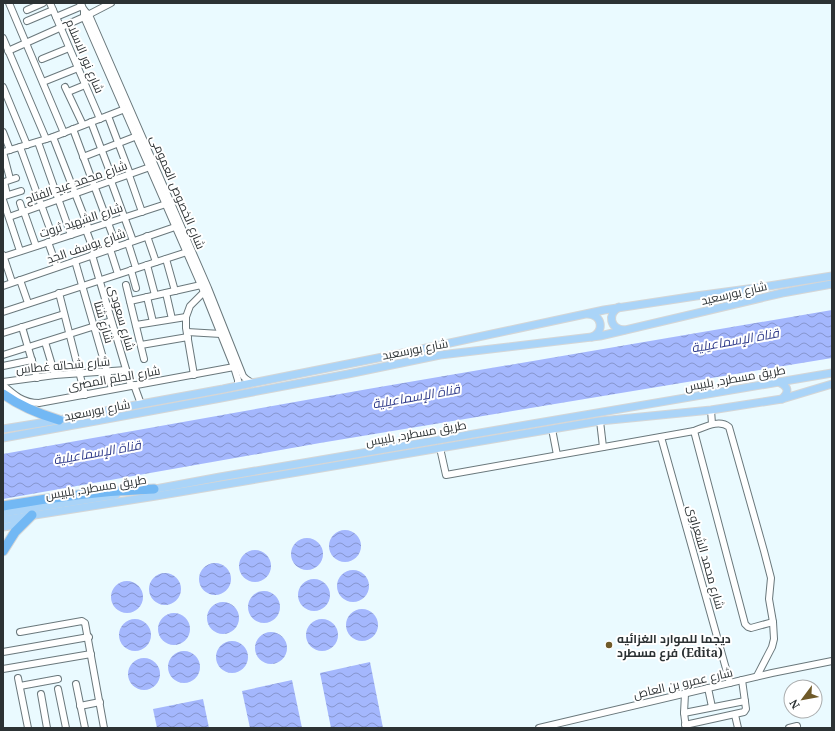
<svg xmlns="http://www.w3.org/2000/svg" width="835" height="731" font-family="'Noto Serif',Cairo,serif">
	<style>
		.water { fill: url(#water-waves) }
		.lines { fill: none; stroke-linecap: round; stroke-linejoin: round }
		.minor-casing { stroke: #6a787c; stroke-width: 8 }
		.major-casing { stroke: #d5d6d6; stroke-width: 9 }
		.highway-casing { stroke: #d5d6d6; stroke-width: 11 }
		.minor { stroke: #fff; stroke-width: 6 }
		.major { stroke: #aad4f8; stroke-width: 7 }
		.highway { stroke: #72b8f4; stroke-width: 9 }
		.poi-dot { fill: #6f5a29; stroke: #fff; stroke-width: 1.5 }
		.labels { text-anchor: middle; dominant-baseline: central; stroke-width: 4; stroke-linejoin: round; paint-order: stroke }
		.street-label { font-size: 12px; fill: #2c3234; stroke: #fff }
		.poi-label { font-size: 12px; font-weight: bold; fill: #2c3234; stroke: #fff; text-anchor: start }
		.water-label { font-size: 13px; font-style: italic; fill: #303c8b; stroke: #fff }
	</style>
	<defs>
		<pattern id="water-waves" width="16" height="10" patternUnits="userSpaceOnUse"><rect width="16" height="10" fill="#a4b7fd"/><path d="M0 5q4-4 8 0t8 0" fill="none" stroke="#8695ce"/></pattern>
	</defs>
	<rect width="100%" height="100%" fill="#eafaff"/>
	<g class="water">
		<path d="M832 310V358L320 443 3 499V454L368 389Z"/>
		<circle cx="345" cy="546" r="16"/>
		<circle cx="307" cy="554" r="16"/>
		<circle cx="255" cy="566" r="16"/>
		<circle cx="215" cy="579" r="16"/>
		<circle cx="353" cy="586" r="16"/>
		<circle cx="165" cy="589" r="16"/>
		<circle cx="314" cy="595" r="16"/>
		<circle cx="127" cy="597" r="16"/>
		<circle cx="264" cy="607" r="16"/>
		<circle cx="223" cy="618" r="16"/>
		<circle cx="362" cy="625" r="16"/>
		<circle cx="174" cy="629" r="16"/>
		<circle cx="322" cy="635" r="16"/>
		<circle cx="135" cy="635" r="16"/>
		<circle cx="271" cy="648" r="16"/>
		<circle cx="232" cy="657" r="16"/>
		<circle cx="184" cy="667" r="16"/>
		<circle cx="144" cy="674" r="16"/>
		<path d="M370 662 383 728H331L320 673Z"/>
		<path d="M292 680 302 728H250L242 691Z"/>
		<path d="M203 699 209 728H157L153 709Z"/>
	</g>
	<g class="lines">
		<defs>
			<g id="minor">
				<path d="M9 3 64 133"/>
				<path d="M50 3 100 119"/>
				<path d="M80 3 84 10V17L204 292 234 367 238 380V386"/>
				<path d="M27 10 43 3"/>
				<path d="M84 10 89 15 208 288 243 376 246 379 252 383"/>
				<path d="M56 17 82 6"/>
				<path d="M27 21 53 10"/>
				<path d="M3 38 46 139"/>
				<path d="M8 51 84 17 111 3"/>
				<path d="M42 59 69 48"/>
				<path d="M43 82 78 68"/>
				<path d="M3 87 27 145"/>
				<path d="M65 87 83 125"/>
				<path d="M68 92 85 85"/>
				<path d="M108 116 130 174"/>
				<path d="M91 122 113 180"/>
				<path d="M73 129 117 247"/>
				<path d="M3 132 10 150"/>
				<path d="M53 137 89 229"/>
				<path d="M38 142 71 235"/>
				<path d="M20 147 54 240"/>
				<path d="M3 152 53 137 125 109"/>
				<path d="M3 152 10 179"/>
				<path d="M83 157 137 136"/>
				<path d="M129 175 142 212"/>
				<path d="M111 181 133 241"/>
				<path d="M7 195 4 182 16 178"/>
				<path d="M5 196 21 191"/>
				<path d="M3 200 20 251"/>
				<path d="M20 203 23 212"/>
				<path d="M24 212 36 246"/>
				<path d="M9 217 150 167"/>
				<path d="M86 230 95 254"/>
				<path d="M147 236 156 262"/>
				<path d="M48 242 57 267"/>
				<path d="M128 243 136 268"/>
				<path d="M110 249 118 274"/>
				<path d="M3 255 12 282"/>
				<path d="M92 255 131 386"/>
				<path d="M3 257 166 204"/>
				<path d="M166 259 175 291"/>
				<path d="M75 261 112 389"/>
				<path d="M147 265 155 295"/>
				<path d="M131 270 136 288"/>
				<path d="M20 280 28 303"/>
				<path d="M126 285 144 359"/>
				<path d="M3 286 175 227"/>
				<path d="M59 293 85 395"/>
				<path d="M166 293 172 319"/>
				<path d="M147 297 153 322"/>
				<path d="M130 301 201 285"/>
				<path d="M3 312 187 252"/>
				<path d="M136 325 186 317"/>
				<path d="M22 327 37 378"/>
				<path d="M187 332 221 334"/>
				<path d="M3 333 64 314"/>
				<path d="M45 342 55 375"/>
				<path d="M141 345 188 337"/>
				<path d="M3 355 111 321"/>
				<path d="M3 366 32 360"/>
				<path d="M194 375 186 328V317L190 306 207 289"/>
				<path d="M3 382 55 375 126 370"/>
				<path d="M3 385C14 395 23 403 39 403L234 367"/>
				<path d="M134 385 141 404"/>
				<path d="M711 410 712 424"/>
				<path d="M600 421 603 447"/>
				<path d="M552 429 557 455"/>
				<path d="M694 431 745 624 748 627 751 628 773 622"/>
				<path d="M661 437 730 683"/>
				<path d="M440 448 446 475 694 431C705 427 719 419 729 427L764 551 771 578 769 599 773 622 774 639 772 647 757 676"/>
				<path d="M20 632 82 621 85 623 104 728"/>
				<path d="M3 652 89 637"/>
				<path d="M3 669 91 654"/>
				<path d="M18 678 28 728"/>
				<path d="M76 684 85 728"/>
				<path d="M20 686 58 679"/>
				<path d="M708 688 712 707"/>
				<path d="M58 689 66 728"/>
				<path d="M41 694 47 728"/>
				<path d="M685 694 684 713 686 728"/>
				<path d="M80 706 100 702"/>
				<path d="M684 713 745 701"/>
				<path d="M735 715 738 728"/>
				<path d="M685 725 744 712 746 709 742 680"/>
				<path d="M539 728 772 673 832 661"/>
				<path d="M789 728 797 726"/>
			</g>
			<g id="major">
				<path d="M619 307C607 314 610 329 624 330"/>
				<path d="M588 314C602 315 605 331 592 337"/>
				<path d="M779 382C788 387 790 391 782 399"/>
				<path d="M3 429 59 420 141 404 223 389 252 383 403 353 604 310 696 296 769 286 832 276"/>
				<path d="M3 438 221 398 348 374 440 355 600 336 782 293 832 284"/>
				<path d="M150 490 220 477 832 373"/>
				<path d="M3 513 116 495"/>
				<path d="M3 520 156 496 600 421 711 410 782 399 832 384"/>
				<path d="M3 527C12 526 18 525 24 517"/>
			</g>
			<g id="highway">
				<path d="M3 394C20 406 39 414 59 420"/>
				<path d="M3 506C53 497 103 491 154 489"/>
				<path d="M3 551 15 532 32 515"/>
			</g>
		</defs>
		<use href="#minor" class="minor-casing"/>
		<use href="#major" class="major-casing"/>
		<use href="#highway" class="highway-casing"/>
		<use href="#minor" class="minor"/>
		<use href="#major" class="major"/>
		<use href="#highway" class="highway"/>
	</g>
	<circle class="poi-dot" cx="609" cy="645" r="4"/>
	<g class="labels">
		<g class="street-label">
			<text transform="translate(85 56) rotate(67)">شارع نور الاسلام</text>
			<text transform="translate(76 182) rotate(-19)">شارع محمد عبد الفتاح</text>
			<text transform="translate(178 192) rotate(67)">شارع الخصوص العمومى</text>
			<text transform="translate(81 220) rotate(-18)">شارع الشهيد ثروت</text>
			<text transform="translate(86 246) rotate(-19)">شارع يوسف الجد</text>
			<text transform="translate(734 293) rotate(-13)">شارع بورسعيد</text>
			<text transform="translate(122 318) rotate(74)">شارع سعودى</text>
			<text transform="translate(104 322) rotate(74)">شارع شتا</text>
			<text transform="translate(415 349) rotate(-11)">شارع بورسعيد</text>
			<text transform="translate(63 365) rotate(-5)">شارع شحاته غطاس</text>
			<text transform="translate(114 378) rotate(-10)">شارع الحلم المصرى</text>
			<text transform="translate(735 378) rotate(-10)">طريق مسطرد, بلبيس</text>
			<text transform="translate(97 410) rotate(-11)">شارع بورسعيد</text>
			<text transform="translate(416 433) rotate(-10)">طريق مسطرد, بلبيس</text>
			<text transform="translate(96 487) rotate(-9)">طريق مسطرد, بلبيس</text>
			<text transform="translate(706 557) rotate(74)">شارع محمد الشعراوى</text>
			<text transform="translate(683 683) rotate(-13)">شارع عمرو بن العاص</text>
		</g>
		<g class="poi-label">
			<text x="617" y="638">ديجما للموارد الغزائيه<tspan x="617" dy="14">فرع مسطرد (Edita)</tspan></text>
		</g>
		<g class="water-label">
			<text transform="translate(735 340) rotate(-10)">قناة الإسماعيلية</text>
			<text transform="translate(416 396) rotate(-10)">قناة الإسماعيلية</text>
			<text transform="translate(97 452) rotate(-10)">قناة الإسماعيلية</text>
		</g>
	</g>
	<rect width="835" height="731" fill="none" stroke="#2c3234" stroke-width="8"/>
	<g transform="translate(803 699) rotate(238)"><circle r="19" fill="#ffffff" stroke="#abadae"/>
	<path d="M0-3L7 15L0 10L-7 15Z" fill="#6f5a29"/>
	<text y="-6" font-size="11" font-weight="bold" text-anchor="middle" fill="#2c3234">N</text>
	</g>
</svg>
